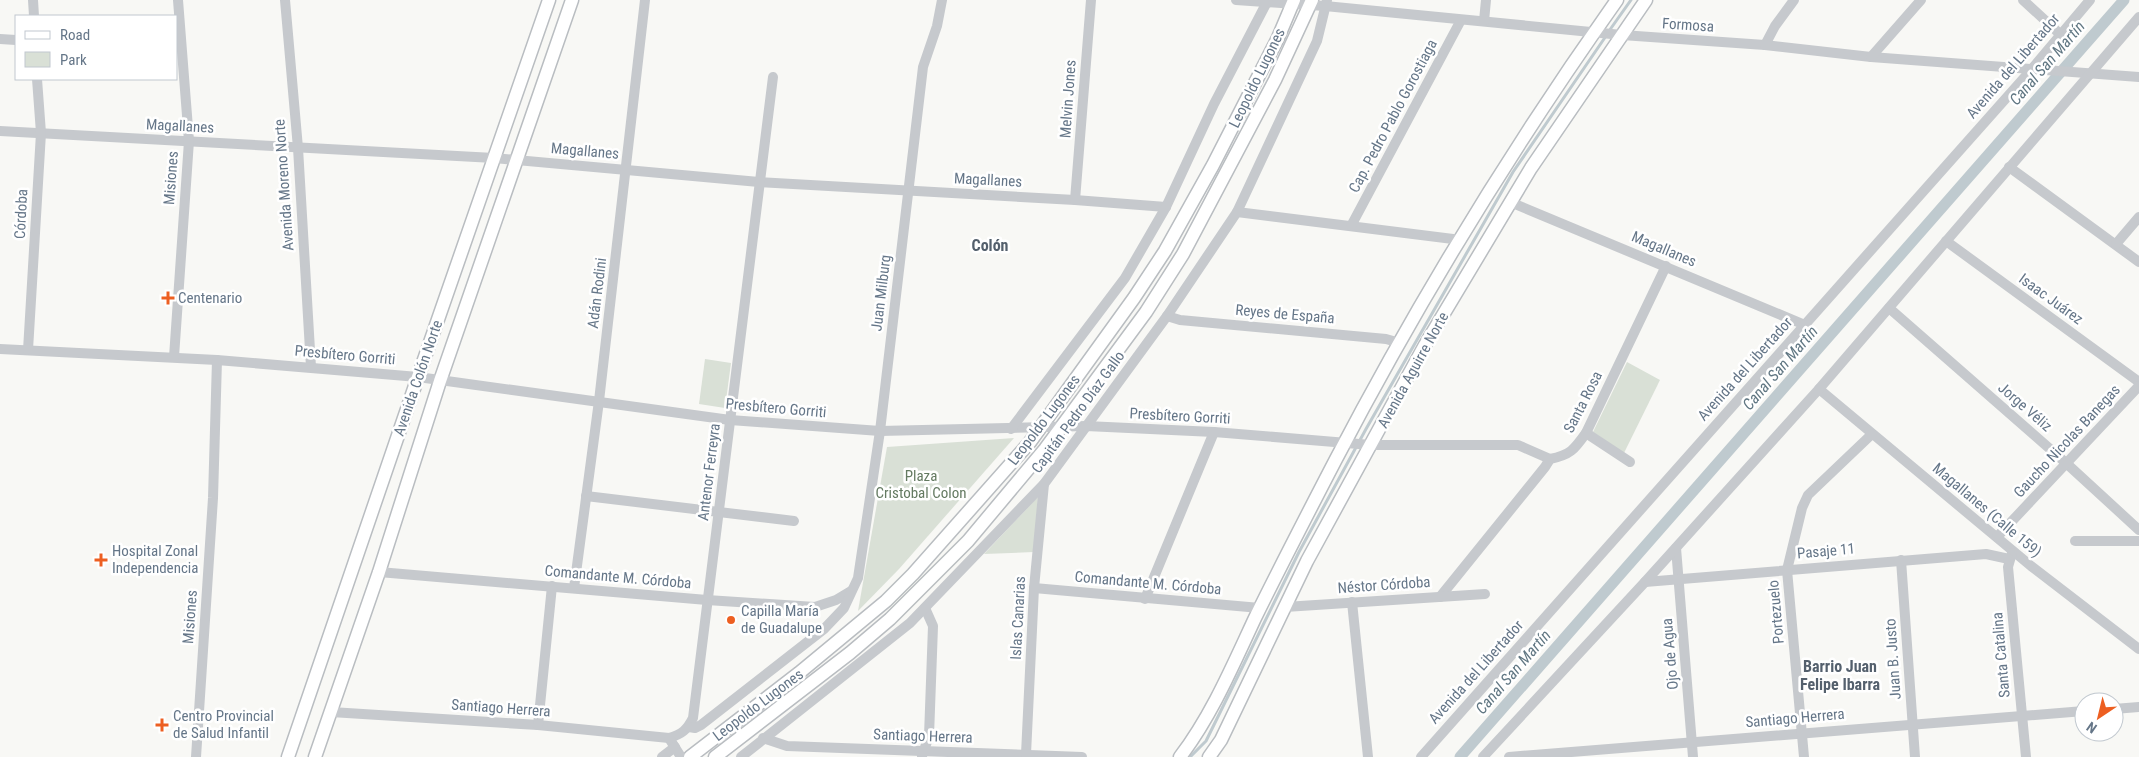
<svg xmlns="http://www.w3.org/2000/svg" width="2139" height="757" font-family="'Roboto Condensed',sans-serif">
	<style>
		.park { fill: #d9e0d6 }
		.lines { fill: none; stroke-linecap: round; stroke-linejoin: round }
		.stream { stroke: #bfcacf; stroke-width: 3 }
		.canal { stroke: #bfcacf; stroke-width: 11 }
		.major-casing { stroke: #b9bdc1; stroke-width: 15 }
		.minor { stroke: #c6c9cd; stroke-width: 10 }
		.major { stroke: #fff; stroke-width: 12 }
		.poi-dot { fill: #ed5f21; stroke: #fff; stroke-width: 2 }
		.labels { text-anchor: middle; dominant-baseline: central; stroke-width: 5; stroke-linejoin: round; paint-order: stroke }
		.street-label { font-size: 15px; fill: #657688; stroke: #fff }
		.poi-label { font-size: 15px; fill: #657688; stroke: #fff; text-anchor: start }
		.park-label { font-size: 15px; fill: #647a61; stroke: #fff }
		.water-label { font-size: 16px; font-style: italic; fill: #617783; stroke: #fff }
		.neighbourhood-label { font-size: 16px; font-weight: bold; fill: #54606d; stroke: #fff }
	</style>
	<rect width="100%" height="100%" fill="#f8f8f5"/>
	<g class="park">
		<path d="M705 359 731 363 725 408 699 404Z"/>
		<path d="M1627 362 1660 380 1624 453 1593 432Z"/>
		<path d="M1014 438 899 569 858 611 887 447Z"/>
		<path d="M1038 497 1034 552 984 554Z"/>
	</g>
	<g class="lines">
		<g class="stream">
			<path d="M1609 31 1631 0"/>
			<path d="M1191 756 1206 741 1299 552 1366 429 1513 172 1606 36"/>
		</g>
		<path class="canal" d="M1460 757 2124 0"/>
		<defs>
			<g id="major">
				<path d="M288 757 418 377 549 0"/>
				<path d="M315 757 379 572 440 381 572 0"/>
				<path d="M690 757 799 673 886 601 913 574 1030 442 1134 298 1165 251 1213 165 1278 38 1294 0"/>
				<path d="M715 757 850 653 890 619 968 541 1045 449 1146 312 1183 254 1275 80 1312 0"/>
				<path d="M1180 757C1212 715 1233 665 1255 618 1281 565 1308 513 1335 461 1417 304 1514 145 1617 0"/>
				<path d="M1209 757 1221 740 1307 561 1425 345 1531 168 1646 0"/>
			</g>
		</defs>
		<use href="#major" class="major-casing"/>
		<g class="minor">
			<path d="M33 0 34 16"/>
			<path d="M285 0 298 148 311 367"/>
			<path d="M1236 0 1325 6 1622 35 1765 45 1871 57 2139 77"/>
			<path d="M2023 0 2061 35"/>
			<path d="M1484 21 1486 0"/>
			<path d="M0 39 16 40"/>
			<path d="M1765 45 1775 26 1794 0"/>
			<path d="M1871 57 1921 0"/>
			<path d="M0 131 494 158 759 182 1075 200 1166 207"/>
			<path d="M2009 167 2139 262"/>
			<path d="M1075 200 1091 0"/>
			<path d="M1510 202 1805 325"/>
			<path d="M1237 212 1461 240"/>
			<path d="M1351 226 1461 20"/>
			<path d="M1946 241 2139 382"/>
			<path d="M2116 244 2139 217"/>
			<path d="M1889 308 2066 463 2139 530"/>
			<path d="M1167 316 1180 320 1386 339 1400 343"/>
			<path d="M0 349 217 360 418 377 730 420 880 431 1086 426 1214 432 1371 445H1518L1550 459"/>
			<path d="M28 350 41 133 37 79"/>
			<path d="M174 357 189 141 178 0"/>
			<path d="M1819 389 2031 566 2139 649"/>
			<path d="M1011 429 1125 278 1166 207 1214 104 1268 0"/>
			<path d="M1586 433 1630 462"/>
			<path d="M586 496 794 521"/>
			<path d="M1997 537 2139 386"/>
			<path d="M2075 541H2139"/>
			<path d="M1676 548 1693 757"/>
			<path d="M2012 553 2008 567 2026 757"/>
			<path d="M1901 560 1915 757"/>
			<path d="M379 572 707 600 815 607 836 600 851 591"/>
			<path d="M1645 582 1986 554 2009 559"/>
			<path d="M574 588 599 401 645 0"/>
			<path d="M1034 588 1260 608"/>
			<path d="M1440 597 1545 467 1550 459C1570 455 1574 450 1586 433L1666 266"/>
			<path d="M1145 599 1214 432"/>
			<path d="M1352 602 1368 757"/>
			<path d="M1285 607 1485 594"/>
			<path d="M2114 709 2139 707"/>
			<path d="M331 712 538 725 669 738C682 734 687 730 693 718L773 77"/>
			<path d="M538 725 552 586"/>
			<path d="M689 727 695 728 701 725 824 629 844 608 858 578 880 431 923 67 937 26 942 0"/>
			<path d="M669 738 681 757"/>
			<path d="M763 738 787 746 1082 757"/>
			<path d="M1026 754 1034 588 1044 484"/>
			<path d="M922 756 929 736 933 626 925 608"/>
			<path d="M196 757 213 498 217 360"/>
			<path d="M662 757 675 747"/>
			<path d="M741 757 910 623 1044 484 1167 316 1237 212 1317 41 1327 0"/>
			<path d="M1421 757 2031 70 2090 0"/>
			<path d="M1483 757 1645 582 1819 389 2139 17"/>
			<path d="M1509 757 2084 711"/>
			<path d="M1804 757 1787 570 1802 508 1808 495 1872 434"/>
		</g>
		<use href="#major" class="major"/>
	</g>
	<g class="poi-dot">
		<path d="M165.5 290.5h5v5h5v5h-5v5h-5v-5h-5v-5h5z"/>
		<path d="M98.5 552.5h5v5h5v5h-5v5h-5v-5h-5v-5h5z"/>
		<circle cx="731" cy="620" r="5"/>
		<path d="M159.5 717.5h5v5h5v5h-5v5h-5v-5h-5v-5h5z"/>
	</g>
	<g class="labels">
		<g class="street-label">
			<text transform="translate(1688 25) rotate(4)">Formosa</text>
			<text transform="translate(2013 66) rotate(-49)">Avenida del Libertador</text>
			<text transform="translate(1257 78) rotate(-64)">Leopoldo Lugones</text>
			<text transform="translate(1068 99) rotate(-86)">Melvin Jones</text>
			<text transform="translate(1393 116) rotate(-62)">Cap. Pedro Pablo Gorostiaga</text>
			<text transform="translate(180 126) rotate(3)">Magallanes</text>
			<text transform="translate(585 151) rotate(5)">Magallanes</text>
			<text transform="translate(171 178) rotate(-86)">Misiones</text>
			<text transform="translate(988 180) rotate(3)">Magallanes</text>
			<text transform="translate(284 185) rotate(-94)">Avenida Moreno Norte</text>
			<text transform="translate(21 214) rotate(-87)">Córdoba</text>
			<text transform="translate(1664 249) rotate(23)">Magallanes</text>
			<text transform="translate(597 293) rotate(-83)">Adán Rodini</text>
			<text transform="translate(881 293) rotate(-83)">Juan Milburg</text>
			<text transform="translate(2051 299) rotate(36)">Isaac Juárez</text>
			<text transform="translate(1285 314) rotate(5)">Reyes de España</text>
			<text transform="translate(345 355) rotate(5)">Presbítero Gorriti</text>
			<text transform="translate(1745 369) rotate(-48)">Avenida del Libertador</text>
			<text transform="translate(1413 370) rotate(-61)">Avenida Aguirre Norte</text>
			<text transform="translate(418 378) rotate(-71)">Avenida Colón Norte</text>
			<text transform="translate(1583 402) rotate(-63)">Santa Rosa</text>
			<text transform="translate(2025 407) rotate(41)">Jorge Véliz</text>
			<text transform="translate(776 408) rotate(5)">Presbítero Gorriti</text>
			<text transform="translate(1078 412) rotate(-54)">Capitán Pedro Díaz Gallo</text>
			<text transform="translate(1180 416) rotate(3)">Presbítero Gorriti</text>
			<text transform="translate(1044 420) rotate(-53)">Leopoldo Lugones</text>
			<text transform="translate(2067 441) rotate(-47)">Gaucho Nicolas Banegas</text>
			<text transform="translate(709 472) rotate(-83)">Antenor Ferreyra</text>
			<text transform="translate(1987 510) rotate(40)">Magallanes (Calle 159)</text>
			<text transform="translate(1826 551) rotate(-5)">Pasaje 11</text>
			<text transform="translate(618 577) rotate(5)">Comandante M. Córdoba</text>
			<text transform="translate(1148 583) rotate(5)">Comandante M. Córdoba</text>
			<text transform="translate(1384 585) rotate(-4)">Néstor Córdoba</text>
			<text transform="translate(1776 612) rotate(-95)">Portezuelo</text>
			<text transform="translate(190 617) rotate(-86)">Misiones</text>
			<text transform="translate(1018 618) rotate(-87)">Islas Canarias</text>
			<text transform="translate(1670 654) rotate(-95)">Ojo de Agua</text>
			<text transform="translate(2001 655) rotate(-95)">Santa Catalina</text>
			<text transform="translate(1893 659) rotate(-94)">Juan B. Justo</text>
			<text transform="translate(1476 672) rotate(-48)">Avenida del Libertador</text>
			<text transform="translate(758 705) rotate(-37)">Leopoldo Lugones</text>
			<text transform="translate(501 708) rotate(4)">Santiago Herrera</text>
			<text transform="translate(1795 718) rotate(-5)">Santiago Herrera</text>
			<text transform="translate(923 736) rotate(2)">Santiago Herrera</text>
		</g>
		<g class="poi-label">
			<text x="178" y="298">Centenario</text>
			<text x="112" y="551">Hospital Zonal<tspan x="112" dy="17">Independencia</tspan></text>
			<text x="741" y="611">Capilla María<tspan x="741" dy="17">de Guadalupe</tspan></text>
			<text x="173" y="716">Centro Provincial<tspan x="173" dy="17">de Salud Infantil</tspan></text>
		</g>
		<g class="park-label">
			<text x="921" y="476">Plaza<tspan x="921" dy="17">Cristobal Colon</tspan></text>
		</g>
		<g class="water-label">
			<text transform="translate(2047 63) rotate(-49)">Canal San Martín</text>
			<text transform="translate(1780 368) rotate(-49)">Canal San Martín</text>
			<text transform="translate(1513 672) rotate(-49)">Canal San Martín</text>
		</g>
		<g class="neighbourhood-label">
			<text x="990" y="245">Colón</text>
			<text x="1840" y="666">Barrio Juan<tspan x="1840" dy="18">Felipe Ibarra</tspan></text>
		</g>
	</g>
	<rect x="15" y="15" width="162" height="65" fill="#ffffff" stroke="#c1c8cf"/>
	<rect x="25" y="31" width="25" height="8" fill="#ffffff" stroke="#c1c8cf"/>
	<text x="60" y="40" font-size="15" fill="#657688">Road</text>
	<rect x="25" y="52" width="25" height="15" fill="#d9e0d6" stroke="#c1c8cf"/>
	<text x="60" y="65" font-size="15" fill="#657688">Park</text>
	<g transform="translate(2099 717) rotate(215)"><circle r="24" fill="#ffffff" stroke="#c1c8cf"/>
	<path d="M0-4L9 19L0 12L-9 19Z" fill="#ed5f21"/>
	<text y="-8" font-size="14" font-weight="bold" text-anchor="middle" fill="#657688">N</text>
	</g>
</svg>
